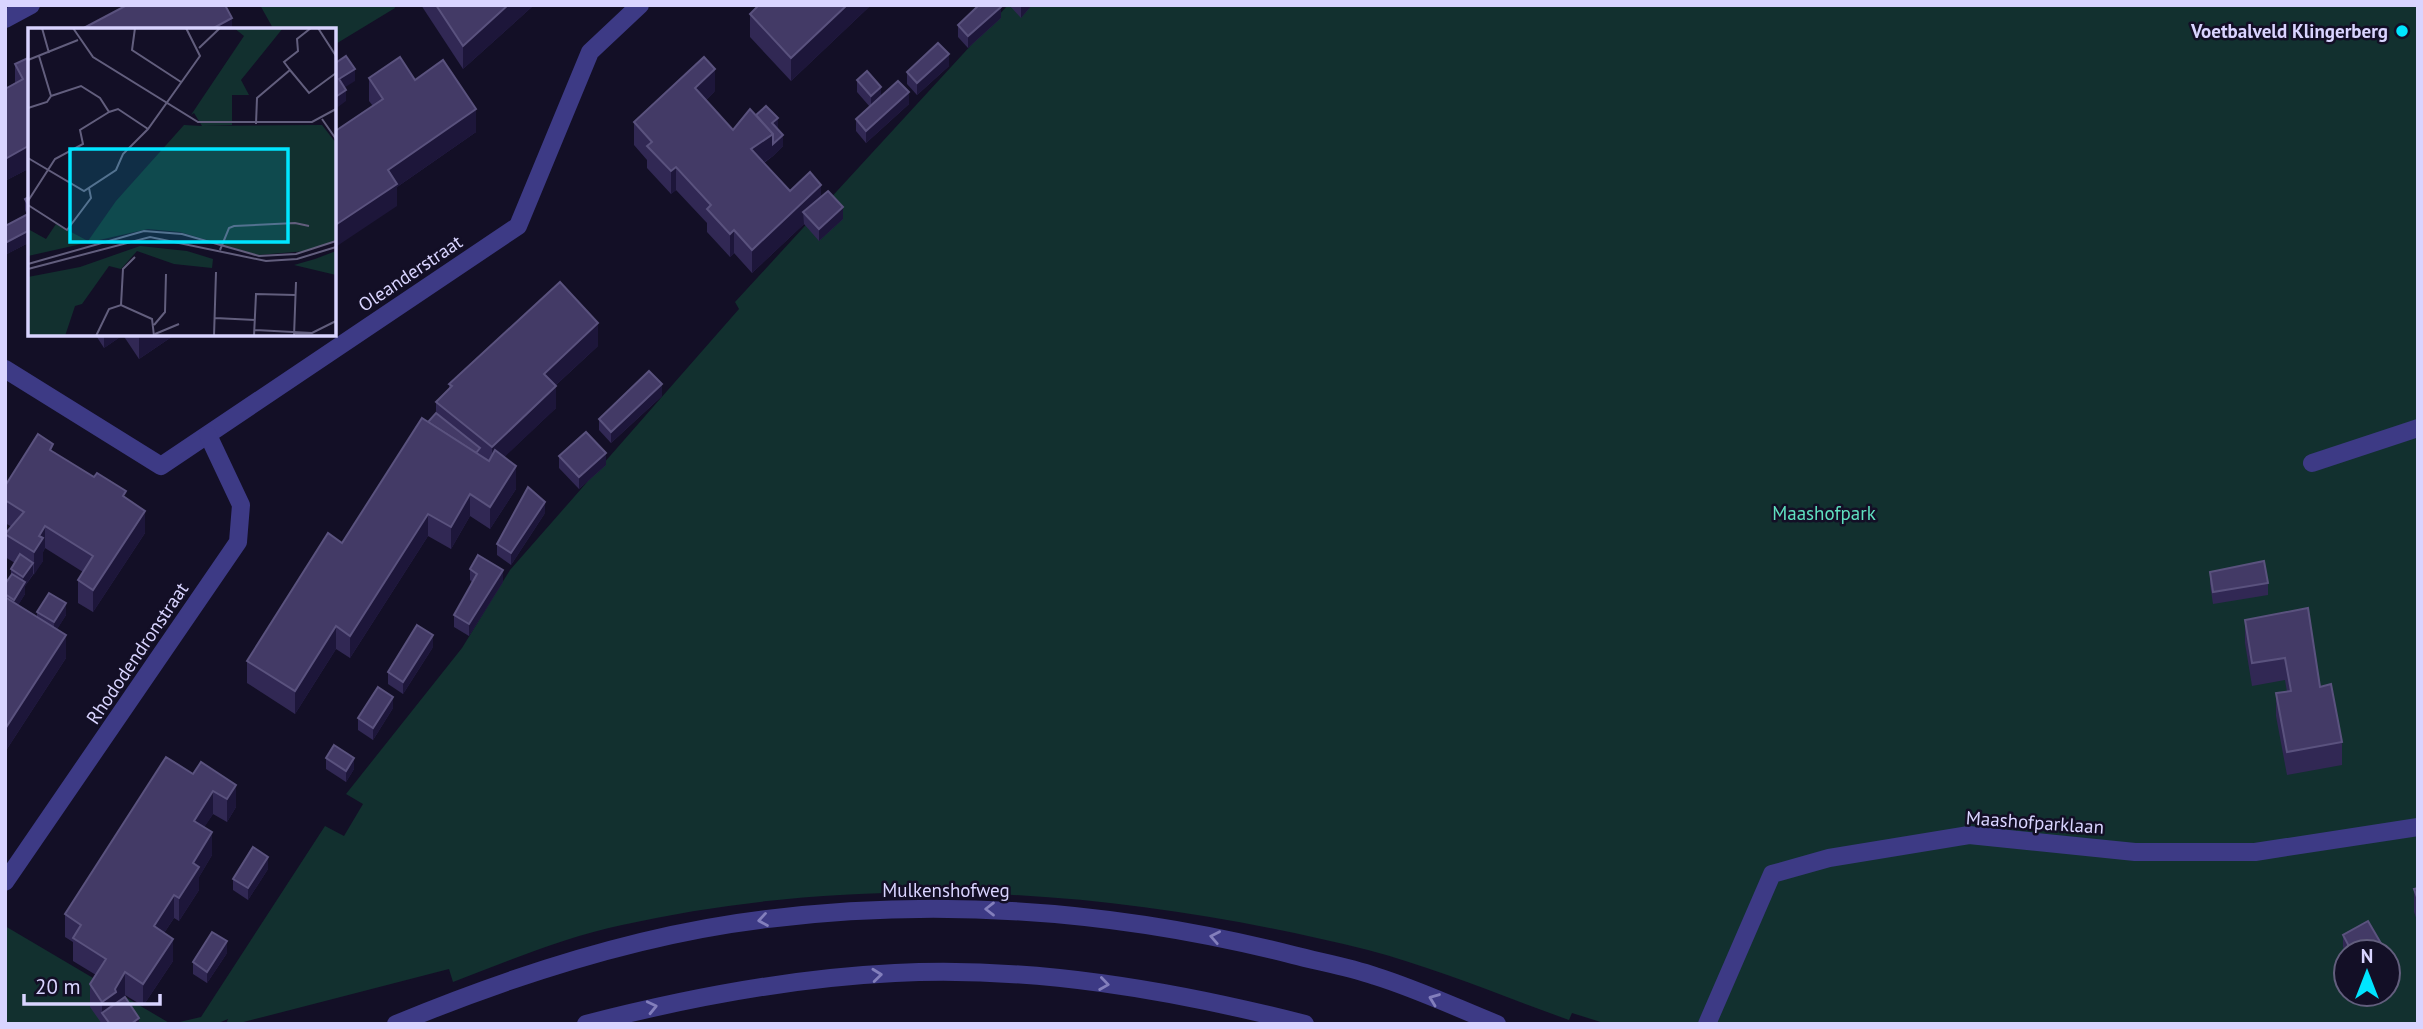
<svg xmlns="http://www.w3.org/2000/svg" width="2423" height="1029" font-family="'PT Sans',sans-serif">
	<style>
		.green { fill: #12302f; fill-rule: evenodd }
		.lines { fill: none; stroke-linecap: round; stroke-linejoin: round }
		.minor { stroke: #3d3a85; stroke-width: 18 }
		.wall { fill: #312854 }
		.shaded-wall { fill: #1d163a }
		.building { fill: #433a66; stroke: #5a527e; stroke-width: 2 }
		.oneway { stroke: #837fbc }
		.poi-dot { fill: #00e5ff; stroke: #130f26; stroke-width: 2.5 }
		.labels { text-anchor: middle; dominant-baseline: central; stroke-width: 5; stroke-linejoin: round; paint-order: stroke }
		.poi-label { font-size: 19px; font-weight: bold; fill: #d9d4ff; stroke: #130f26; text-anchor: end }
		.street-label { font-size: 19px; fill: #d9d4ff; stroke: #130f26 }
		.park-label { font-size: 19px; fill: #5fe0c0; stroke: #130f26 }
		.inset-road { fill: none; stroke: #625e7d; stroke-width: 2 }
		.view { fill: #00e5ff; fill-opacity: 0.15; stroke: #00e5ff; stroke-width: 3.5 }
		.inset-edge { fill: none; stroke: #d9d4ff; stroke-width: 3.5 }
	</style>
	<rect width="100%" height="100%" fill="#130f26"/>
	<g class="green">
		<path d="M260 5H394L395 8 334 45V30H274Z"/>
		<path d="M1008 5H2418V1024H1607L1572 1013 1569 1020C1502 996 1436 968 1368 950 1123 889 869 870 622 925 565 937 508 961 453 982L449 969 236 1024H226L228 1019 216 1024H5V926L171 1024 201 1017 325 826 344 836 363 804 346 794 462 648 510 570 739 309 735 302ZM2346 952H2388V994H2346Z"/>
	</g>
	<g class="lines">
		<g class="minor">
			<path d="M5 19 31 5"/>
			<path d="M5 369 161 466 518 226 590 52 640 5"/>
			<path d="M2312 463 2418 428"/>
			<path d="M5 882 238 542 241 505 208 435"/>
			<path d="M396 1024C514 975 640 934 767 919 945 897 1120 911 1293 955 1320 962 1349 967 1375 976 1417 989 1457 1008 1497 1024"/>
			<path d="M586 1024C687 998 791 978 895 973 1033 966 1172 990 1305 1024"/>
			<path d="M1707 1024 1772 874 1829 858 1969 835 2135 852H2255L2418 827"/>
		</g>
	</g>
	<g class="wall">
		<path d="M421 5H534L463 69Z"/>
		<path d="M759 5H871L791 81 750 37V14Z"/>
		<path d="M1009 5H1032L1021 18Z"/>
		<path d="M1001 18 968 48 958 37V25Z"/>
		<path d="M30 57V168L5 181 15 83V64Z"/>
		<path d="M949 66 917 95 907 84V72Z"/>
		<path d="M369 78 415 80 476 132 397 187V206L373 106 369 101Z"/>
		<path d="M857 80 881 97 909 104 866 143 856 131V119L870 107 857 92Z"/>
		<path d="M715 91 706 100 733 130 756 115 778 129 783 146 773 156 764 163 790 191 821 197 843 219 819 241 804 224 752 273 734 253 730 257 719 245 707 232V223L676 190 671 194 647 168V160L634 145V122Z"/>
		<path d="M30 196V242L5 255V226L27 215 25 210V199Z"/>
		<path d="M95 334H176L139 359 123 335 104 348Z"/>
		<path d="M598 346 556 385V408L504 457 516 489 490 529 470 516 451 549 428 536 350 658 336 649 295 714 247 683V661L342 543 428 422 436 413V402L449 389V384Z"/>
		<path d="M662 396 611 443 599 430V419Z"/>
		<path d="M53 452 126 498 145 533 93 612 78 603V580L83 572 45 548 43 552V561L25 586V594L18 605 37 617V612L66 615 57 629 66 658 5 752V584L11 575V569L15 563 5 557V534L12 527 5 523V486Z"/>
		<path d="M559 456 606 465 579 489 559 468Z"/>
		<path d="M545 513 511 565 497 555V544Z"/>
		<path d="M470 569 503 582 469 636 454 627V615L472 582 470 580Z"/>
		<path d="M2210 572 2268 583V595L2213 604 2210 584Z"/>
		<path d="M2245 620 2320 687 2342 742V765L2287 775 2276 716V693L2287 692 2285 680 2252 686 2245 643Z"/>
		<path d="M433 647 403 694 388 684V672Z"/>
		<path d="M393 708 373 740 358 730V718Z"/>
		<path d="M326 758 354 769 346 782 326 769Z"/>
		<path d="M201 762 236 807 227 822 213 814 204 827 212 855 199 877V890L179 921 174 918 164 933 173 961 143 1006 125 995 124 997 139 1024H102L90 1007V984L96 975 73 961V942L65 937V914L193 774Z"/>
		<path d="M268 869 248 900 233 890V879Z"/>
		<path d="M2418 888V923L2414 912V889Z"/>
		<path d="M2343 935 2382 952H2346L2343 947Z"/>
		<path d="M227 953 207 983 193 974V962Z"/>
	</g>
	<g class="shaded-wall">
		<path d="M508 5H534L463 69V46Z"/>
		<path d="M847 5H871L791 81V58Z"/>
		<path d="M1022 5H1032L1021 18V6Z"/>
		<path d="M1001 7V18L968 48V36Z"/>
		<path d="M232 18V30H210Z"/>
		<path d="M949 54V66L917 95V83Z"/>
		<path d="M355 69V81L339 91V79Z"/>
		<path d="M715 69V91L695 111V88Z"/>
		<path d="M881 87V98L871 107V96Z"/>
		<path d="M346 90V101L334 110V98Z"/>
		<path d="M909 92V104L866 143V131Z"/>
		<path d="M476 109V132L397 187V206L334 248V226L388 170Z"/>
		<path d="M778 118V130L783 135V146L773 156 751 171V149Z"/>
		<path d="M30 145V168L5 181V159Z"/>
		<path d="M676 167V190L671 194V171Z"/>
		<path d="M821 185V208L803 212 804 224 752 273V250Z"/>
		<path d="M843 207V219L819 241V229Z"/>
		<path d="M30 230V242L5 255V243Z"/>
		<path d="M734 230V253L730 257V234Z"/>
		<path d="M598 323V346L544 396V374Z"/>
		<path d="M104 334H123V335L104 348Z"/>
		<path d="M142 334H176L139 359V336Z"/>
		<path d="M662 384V396L611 443V432Z"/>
		<path d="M556 386V408L492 469V447Z"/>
		<path d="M606 453V465L579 489V477Z"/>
		<path d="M516 466V489L490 529V507Z"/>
		<path d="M470 494V516L451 549V527Z"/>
		<path d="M545 502V513L511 565V553Z"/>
		<path d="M145 511V533L93 612V590Z"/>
		<path d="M428 514V536L350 658V636Z"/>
		<path d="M45 526V548L43 552V561L34 575V552L39 536Z"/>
		<path d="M33 563V574L25 586V594L14 612V600L23 585V577Z"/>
		<path d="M503 570V582L469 636V624Z"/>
		<path d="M66 603V615L54 634V622Z"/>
		<path d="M336 626V649L295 714V691Z"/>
		<path d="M66 635V658L5 752V729Z"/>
		<path d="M433 635V647L403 694V682Z"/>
		<path d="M393 697V708L373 740V728Z"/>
		<path d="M354 758V769L346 782V771Z"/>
		<path d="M236 785V807L227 822V799Z"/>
		<path d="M213 791V814L194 843V821Z"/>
		<path d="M212 832V855L199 877V890L179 921V898L193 863Z"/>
		<path d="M268 857V869L248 900V888Z"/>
		<path d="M174 895V918L154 948V926Z"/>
		<path d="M173 939V961L143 1006V984Z"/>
		<path d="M227 941V953L207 983V972Z"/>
		<path d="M2382 945V952H2369Z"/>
		<path d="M125 972V995L116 1009 102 1013V1024V1002L115 989Z"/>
		<path d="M139 1018V1024H131Z"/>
	</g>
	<g class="building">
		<path d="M127 5H225L232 18 210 30H80Z"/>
		<path d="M436 5H508L463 46Z"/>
		<path d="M759 5H847L791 58 750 14Z"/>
		<path d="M979 5H999L1001 7 968 36 958 25Z"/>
		<path d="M938 43 949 54 917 83 907 72Z"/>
		<path d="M346 56 355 69 339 79 346 90 334 98V64Z"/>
		<path d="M30 57V145L5 159V89L23 79 15 64Z"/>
		<path d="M400 57 415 80 443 60 476 109 388 170 397 184 334 226V132L383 99 369 78Z"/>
		<path d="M704 57 715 69 695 88 733 130 750 109 773 134 751 149 790 191 810 172 821 185 752 250 734 230 730 234 719 222 707 209 711 205 676 167 671 171 647 146 652 142 634 122Z"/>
		<path d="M867 71 881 87 871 96 857 80Z"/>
		<path d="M898 81 909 92 866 131 856 119Z"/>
		<path d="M766 106 778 118 772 123 783 135 773 144V134L756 115Z"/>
		<path d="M828 191 843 207 819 229 803 212Z"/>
		<path d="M30 196V208L25 199Z"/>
		<path d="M30 213V230L5 243V226Z"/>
		<path d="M560 282 598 323 544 374 556 386 492 447 436 402 452 386 449 384Z"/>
		<path d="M649 371 662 384 611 432 599 419Z"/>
		<path d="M436 413 480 448 476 453 428 422Z"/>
		<path d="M422 418 489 461 495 450 516 466 490 507 470 494 451 527 428 514 350 636 336 626 295 691 247 661 328 533 342 543Z"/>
		<path d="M586 432 606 453 579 477 559 456Z"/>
		<path d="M38 434 53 444 50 450 94 477 97 473 126 491 123 496 145 511 93 590 78 580 93 556 45 526 39 536 43 538 34 552 5 534 24 512 5 500V486Z"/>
		<path d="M528 487 545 502 511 553 497 544Z"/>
		<path d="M20 554 33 563 23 577 11 569Z"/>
		<path d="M478 555 503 570 469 624 454 615 477 574 470 569Z"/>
		<path d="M2264 561 2268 583 2213 592 2210 572Z"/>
		<path d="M12 574 25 582 14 600 5 594V584Z"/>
		<path d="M49 593 66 603 54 622 37 612Z"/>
		<path d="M5 597 66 635 5 729Z"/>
		<path d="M2308 608 2320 687 2331 684 2342 742 2287 752 2276 693 2291 691 2285 658 2252 663 2245 620Z"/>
		<path d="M417 625 433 635 403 682 388 672Z"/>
		<path d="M378 687 393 697 373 728 358 718Z"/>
		<path d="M334 745 354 758 346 771 326 758Z"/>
		<path d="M166 757 193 774 201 762 236 785 227 799 213 791 194 821 212 832 193 863 199 867 179 898 174 895 154 926 173 939 143 984 125 972 115 989 116 992 102 1002 90 984 106 959 73 938 81 925 65 914Z"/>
		<path d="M253 847 268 857 248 888 233 879Z"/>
		<path d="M2418 888V900L2414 889Z"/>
		<path d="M2368 921 2382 945 2369 952H2352L2343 935Z"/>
		<path d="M212 932 227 941 207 972 193 962Z"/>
		<path d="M125 997 139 1018 131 1024H110L102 1013Z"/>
	</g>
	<defs><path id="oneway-chevron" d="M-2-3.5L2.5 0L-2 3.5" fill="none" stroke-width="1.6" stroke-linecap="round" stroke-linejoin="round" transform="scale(1.75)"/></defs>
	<g class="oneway">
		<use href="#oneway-chevron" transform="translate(990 909) rotate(-180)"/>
		<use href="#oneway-chevron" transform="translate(763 920) rotate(171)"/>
		<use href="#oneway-chevron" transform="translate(1215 937) rotate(-169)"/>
		<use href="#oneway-chevron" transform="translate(877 975) rotate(-6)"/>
		<use href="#oneway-chevron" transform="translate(1104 984) rotate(8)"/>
		<use href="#oneway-chevron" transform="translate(1434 999) rotate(-159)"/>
		<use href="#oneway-chevron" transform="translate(652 1007) rotate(-13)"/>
	</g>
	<circle class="poi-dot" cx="2402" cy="31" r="7"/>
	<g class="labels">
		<g class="poi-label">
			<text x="2388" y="31">Voetbalveld Klingerberg</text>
		</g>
		<g class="street-label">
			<text transform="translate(410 273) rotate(-34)">Oleanderstraat</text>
			<text transform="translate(137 653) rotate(-56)">Rhododendronstraat</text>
			<text transform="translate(2035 822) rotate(4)">Maashofparklaan</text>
			<text x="946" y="890">Mulkenshofweg</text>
		</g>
		<g class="park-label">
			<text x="1824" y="513">Maashofpark</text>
		</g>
	</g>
	<g transform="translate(28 28)">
		<rect width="308" height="308" fill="#130f26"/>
		<path d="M206 0H255L213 52 221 67H204V97L174 98 294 97 308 115V212L278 223 230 227 152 204 120 201 0 228V201L18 211 28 196 60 213 88 173 156 97 174 98 166 85 163 87 216 8ZM112 218 159 223 185 231 184 240 146 236 109 223 93 241 81 238 54 276 47 278 37 308H0V249L52 239ZM308 223V247L266 237 287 231Z" fill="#12302f"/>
		<path class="inset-road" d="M14 0 21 25M45 0 65 29 170 94H284L308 81M107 0 104 22 153 54M290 0 308 28M171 20 192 0M0 32 50 12M262 42 256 34 270 23 269 11 283 0M0 80 19 74 23 68 11 28M81 84 90 81 120 101M294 91 308 111M228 96 229 70 262 42 281 65 308 45M0 130 56 163 88 142 95 126 120 101 172 28 158 0M0 173 27 131 55 116 52 102 81 84 72 70 53 58 23 68M0 177 39 202 63 170 61 160M192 222 201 200 206 198 267 195 281 198M0 236 116 203 154 206 231 228 268 226 308 213M0 241 122 209 238 233 269 231 308 219M93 277 95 241 107 229M187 290 227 292M126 297 137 284 138 246M227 302 284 305 308 293M127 306 151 296M68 308 81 281 93 277 124 291 126 308M186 308 188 244M226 308 228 266 267 267M266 308 268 254"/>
		<path class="view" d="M42 121H260V214H42Z"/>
		<rect width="308" height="308" class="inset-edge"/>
	</g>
	<rect width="2423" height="1029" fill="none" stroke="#d9d4ff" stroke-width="14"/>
	<g transform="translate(2367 973)"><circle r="33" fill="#130f26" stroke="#625e7d" stroke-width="2"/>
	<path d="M0-5L12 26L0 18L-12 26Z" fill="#00e5ff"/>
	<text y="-10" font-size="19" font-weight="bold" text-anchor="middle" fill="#d9d4ff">N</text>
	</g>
	<path d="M24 994v10h136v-10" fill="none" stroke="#d9d4ff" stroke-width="3.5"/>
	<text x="35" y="994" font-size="21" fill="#d9d4ff" stroke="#130f26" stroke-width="5" paint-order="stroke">20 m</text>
</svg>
